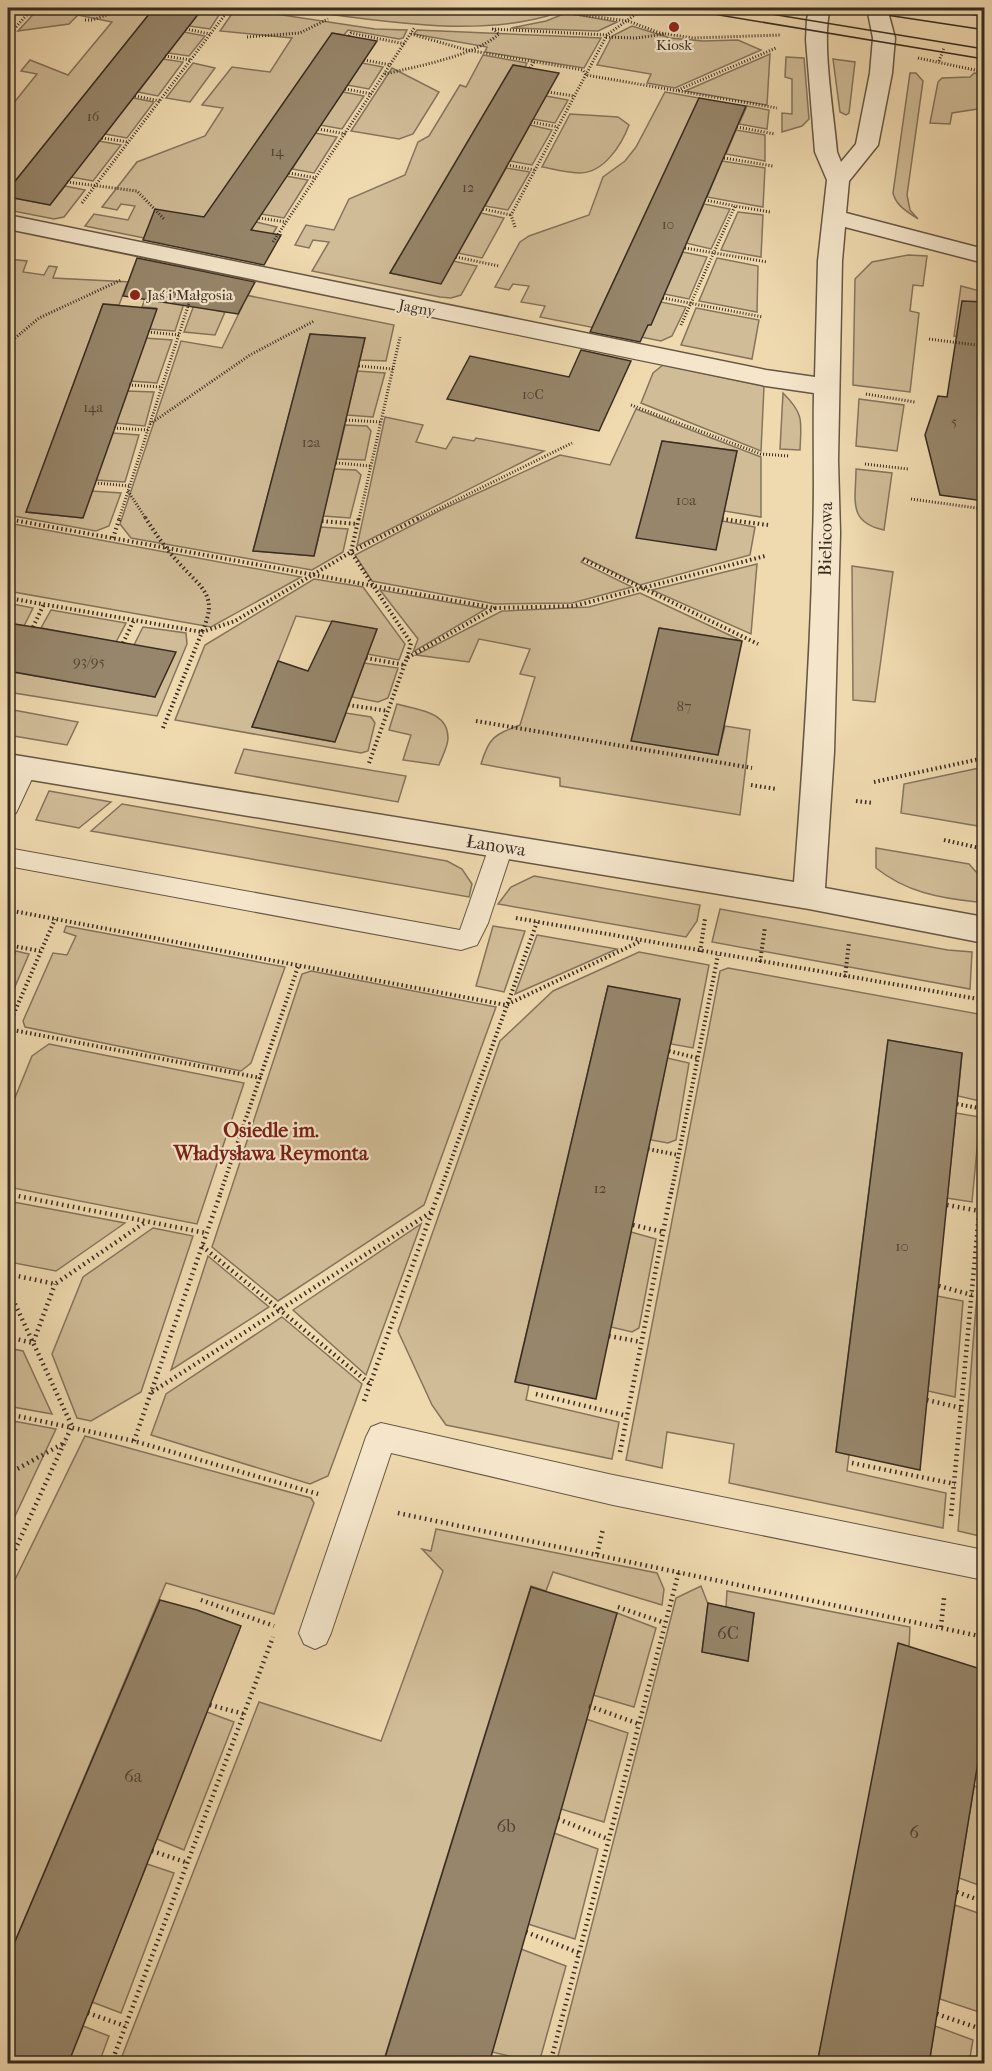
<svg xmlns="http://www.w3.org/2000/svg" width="992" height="2071" font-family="'IM FELL French Canon',serif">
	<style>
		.green { fill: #d0bc97; stroke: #84745c; stroke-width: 1.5 }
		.building { fill: #97866b; stroke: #382c21; stroke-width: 1.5 }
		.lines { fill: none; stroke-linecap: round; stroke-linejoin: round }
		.lane-casing { stroke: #665744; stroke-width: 2 }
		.street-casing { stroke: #665744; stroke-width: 3 }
		.primary-casing { stroke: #382c21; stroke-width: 3 }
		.path-far2 { stroke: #382c21; stroke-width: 3; stroke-dasharray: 1 2; stroke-linecap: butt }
		.path-far1 { stroke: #382c21; stroke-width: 4; stroke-dasharray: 1.5 3; stroke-linecap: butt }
		.path { stroke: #382c21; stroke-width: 4.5; stroke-dasharray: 1.5 4; stroke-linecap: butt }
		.lane { fill: #f5e6cb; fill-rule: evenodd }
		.street { fill: #f5e6cb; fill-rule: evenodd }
		.primary { fill: #efd9af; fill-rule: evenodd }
		.tram { stroke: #382c21; stroke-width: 1.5 }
		.poi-dot { fill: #8f2418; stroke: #f5e6cb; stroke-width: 2 }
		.labels { text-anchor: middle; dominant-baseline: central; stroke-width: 4.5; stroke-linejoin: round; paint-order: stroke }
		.far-number-label { font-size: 14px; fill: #504234 }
		.far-poi-label { font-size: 15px; fill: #382c21; stroke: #f5e6cb }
		.far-street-label { font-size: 15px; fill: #382c21; stroke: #f5e6cb }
		.number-label { font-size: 15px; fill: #504234 }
		.street-label { font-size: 18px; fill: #382c21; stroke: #f5e6cb }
		.near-number-label { font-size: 18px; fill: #504234 }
		.neighbourhood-label { font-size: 20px; font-weight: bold; fill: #7a1f14; stroke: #f5e6cb }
	</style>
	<rect width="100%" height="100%" fill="#efd9af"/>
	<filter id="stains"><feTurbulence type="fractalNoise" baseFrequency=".00333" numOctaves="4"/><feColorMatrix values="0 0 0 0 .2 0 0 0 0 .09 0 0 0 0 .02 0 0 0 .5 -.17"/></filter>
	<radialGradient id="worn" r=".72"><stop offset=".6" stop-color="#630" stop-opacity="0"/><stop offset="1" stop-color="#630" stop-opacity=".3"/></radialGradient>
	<g class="green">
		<path d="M39 8H154L8 190V110L37 74 21 71 30 60 68 75 112 22 78 15 69 24 18 31Z"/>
		<path d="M236 8 375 29 407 30 403 38 399 39 348 30 344 35 332 33 256 222 277 227 261 253 193 248 85 226 94 214 128 220 135 206 121 204 117 210 102 207 137 162 205 136 223 108 202 105 232 67 270 72 292 38 220 31Z"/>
		<path d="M285 8H509L557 13C478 40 366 19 285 8Z"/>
		<path d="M206 9 221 12 210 29 189 26 201 10Z"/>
		<path d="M566 13 617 22 598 31 511 28 546 21Z"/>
		<path d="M632 26 670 38 703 41 738 40 761 50 675 88 647 83 651 74 597 65 612 36Z"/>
		<path d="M417 30 601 38 584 68 485 52 487 47 414 34Z"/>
		<path d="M184 32 205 36 189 56 168 53Z"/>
		<path d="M770 54 767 105 685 91Z"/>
		<path d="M483 55 527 63 525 67 513 65 390 273 441 283 453 261 477 266 461 295 451 298 440 297 312 271 329 242 313 240 309 248 295 245 306 225 334 230 349 199 405 175 418 142 429 136 460 85 466 87Z"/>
		<path d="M786 57 804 58 809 119 802 126 782 132V113L792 114V79L785 77Z"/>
		<path d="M163 59 183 62 158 96 138 92Z"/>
		<path d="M833 59 855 62 849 113 846 115 840 112Z"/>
		<path d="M193 63 215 68 190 102 166 98Z"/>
		<path d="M362 63 383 67 369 89 347 85Z"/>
		<path d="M392 68 439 92 413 134 399 139 351 131Z"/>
		<path d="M910 73H916L923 81 907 195 910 210 918 219C908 212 896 206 893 193Z"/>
		<path d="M974 73 984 75V108L952 113 950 124 930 123 938 82 942 78 970 77Z"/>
		<path d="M343 92 364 96 342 129 320 125Z"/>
		<path d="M665 92 699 98 598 315 650 325 661 302 686 307 672 336 661 341 540 317 545 306 521 302 529 286 513 284 509 290 495 287 520 242 529 236 589 215 603 177 625 161 636 147Z"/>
		<path d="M546 96 568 100 555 123 533 119Z"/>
		<path d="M133 98 154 102 127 138 105 134Z"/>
		<path d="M747 106 769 110 767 129 739 124Z"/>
		<path d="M570 114 618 117 629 125C622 144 604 173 580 173 568 173 554 169 542 167Z"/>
		<path d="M530 125 552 130 532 165 510 161Z"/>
		<path d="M736 130 765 135V161L726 154Z"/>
		<path d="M315 133 337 137 314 173 292 169Z"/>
		<path d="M99 141 121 145 93 181 71 177Z"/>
		<path d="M722 161 765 168 763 207 707 197Z"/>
		<path d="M506 168 530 172 508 210 485 206Z"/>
		<path d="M286 176 308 180 284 218 261 214Z"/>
		<path d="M65 186 85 190 64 217 54 219 8 210V197L50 205Z"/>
		<path d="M704 204 730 209 711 249 686 243Z"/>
		<path d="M738 212 763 215 761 257 721 250Z"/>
		<path d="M481 213 504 218 482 258 458 253Z"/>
		<path d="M683 252 707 257 689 299 664 294Z"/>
		<path d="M908 255 927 256 923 286 913 285 910 311 919 313 910 392 853 385 855 279 872 262Z"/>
		<path d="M717 258 758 266 757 312 699 301Z"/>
		<path d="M8 259 27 261 23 272 44 275 49 266 57 267 53 278 190 285 175 331 149 329 156 308 142 307 150 285 127 284 119 305 103 304 26 512 82 518 92 491 121 493 109 526 96 531 8 515Z"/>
		<path d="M201 286 394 325 386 361 360 360 365 338 310 334 253 551 314 556 321 527 348 529 343 552 312 570 131 538 120 524 181 341 222 348 242 307 214 310 225 312 215 335 184 332Z"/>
		<path d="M961 286 984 292V340L954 336Z"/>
		<path d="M696 308 759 320 752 359 681 345Z"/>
		<path d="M145 338 172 340 157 383 130 381Z"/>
		<path d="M663 365 764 386 761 451 641 403 653 373Z"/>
		<path d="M357 371 385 373 373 417 347 415Z"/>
		<path d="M127 391 154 392 145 426 116 423Z"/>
		<path d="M783 393C805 415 801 421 800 450L780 449Z"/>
		<path d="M859 399 904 405 897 451 856 446Z"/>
		<path d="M636 409 761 457V517L724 511 737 451 662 441 637 538 722 521 755 527 750 555 640 585 585 558 581 562 632 587 572 603 495 604 372 581 355 555 441 510 560 455 610 465Z"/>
		<path d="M385 417 423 425 416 442 446 449 453 437 474 441 476 438 544 451 357 546Z"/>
		<path d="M345 425 367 426 371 431 365 460 337 459Z"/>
		<path d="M112 433 139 435 125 482 96 480Z"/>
		<path d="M334 469 356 470 361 475 350 518 323 516Z"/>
		<path d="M856 469 892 473 884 530C847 522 856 500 856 469Z"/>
		<path d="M8 523 301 577 211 627 8 591Z"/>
		<path d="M757 564 751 634 652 590Z"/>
		<path d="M852 566 893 572 875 702 853 700Z"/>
		<path d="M314 579 363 587 405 644 399 660 367 654 377 629 296 616 252 727 334 742 346 713 371 717 375 723 368 751 361 753 175 720 205 645Z"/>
		<path d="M380 590 486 609 413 652 418 639Z"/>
		<path d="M640 593 742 641 660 628 632 741 718 755 725 726 750 730 740 815 560 786V778L481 764C489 737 494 735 520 725L535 677 520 674 530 649 479 639 469 662 416 655 502 611 589 607Z"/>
		<path d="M8 603 33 608 24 626 8 623Z"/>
		<path d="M51 610 126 623 116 642 41 628Z"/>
		<path d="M143 627 186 633 187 644 157 716 8 692V671L155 697 134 645Z"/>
		<path d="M364 663 398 668 388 698 378 702 352 697Z"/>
		<path d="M397 704C417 710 448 711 448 738 448 746 442 757 439 765L403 760 411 735 389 730Z"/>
		<path d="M8 709 78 722 67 745 8 735Z"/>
		<path d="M244 749 406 776 398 802 235 773Z"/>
		<path d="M984 767V827L901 813 904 784Z"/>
		<path d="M49 791 111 802 79 828 36 820Z"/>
		<path d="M122 804 447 861 462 869 472 884 469 897 91 831Z"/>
		<path d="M876 848 969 864 978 874 977 902C939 898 906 892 876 868Z"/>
		<path d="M534 876 700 905 697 921 686 937 498 904 511 887Z"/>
		<path d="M720 909 948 950 972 952 970 989 712 942Z"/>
		<path d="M66 926 285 967 251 1063 241 1071 25 1027 23 1021 53 953 67 955 76 936 64 932Z"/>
		<path d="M493 926 525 931 504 992 476 986Z"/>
		<path d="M537 935 617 949 515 994Z"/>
		<path d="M16 951 29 954 8 1003V970Z"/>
		<path d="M639 952 709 965 693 1048 671 1044 680 999 608 986 515 1381 529 1385 526 1400 619 1422 612 1459 446 1425 432 1405 398 1331 500 1041 553 991Z"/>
		<path d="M728 968 984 1015V1059L980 1101 958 1096 962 1053 888 1040 836 1451 849 1455 847 1471 946 1493 943 1528 729 1483 734 1444 667 1432 662 1468 626 1460 720 971Z"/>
		<path d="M311 971 496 1007 424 1205 278 1301 212 1247 302 974Z"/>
		<path d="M49 1044 244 1083 197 1224 8 1187V1115L32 1056Z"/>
		<path d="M667 1058 689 1063 676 1140 668 1143 651 1140Z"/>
		<path d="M956 1113 980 1117 972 1202 947 1198Z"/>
		<path d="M8 1201 125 1223 56 1271 9 1262Z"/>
		<path d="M984 1207V1537L958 1531Z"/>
		<path d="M421 1224 366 1375 293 1310Z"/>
		<path d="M153 1228 193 1236 141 1392 91 1421 77 1418 52 1354 83 1277Z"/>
		<path d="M631 1232 656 1239 639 1328 632 1332 611 1327Z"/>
		<path d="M208 1256 269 1307 171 1370Z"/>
		<path d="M937 1296 963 1301 955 1397 928 1391Z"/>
		<path d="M282 1317 362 1384 328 1476 310 1484 151 1435 166 1394Z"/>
		<path d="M8 1348 23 1351 52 1414 8 1406Z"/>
		<path d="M8 1420 56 1429 8 1531Z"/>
		<path d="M85 1436 311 1498 314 1503 274 1614 166 1583 8 1958V1594Z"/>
		<path d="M436 1529 657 1573 664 1589 662 1605 553 1572 546 1591 531 1586 383 2063 119 2064 259 1702 381 1741 443 1571 422 1549 431 1551Z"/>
		<path d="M701 1586 708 1604 702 1652 748 1661 754 1613 726 1607 727 1591 910 1627 909 1647 817 2063 556 2064 676 1598Z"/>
		<path d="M617 1613 656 1628 634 1707 593 1695Z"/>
		<path d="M207 1712 234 1722 184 1850 157 1839Z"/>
		<path d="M586 1719 628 1733 604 1822 561 1809Z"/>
		<path d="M974 1786 984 1789V1887L959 1878Z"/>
		<path d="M554 1833 598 1849 575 1939 528 1924Z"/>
		<path d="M147 1864 174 1873 121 2013 92 2002Z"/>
		<path d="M955 1905 984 1915V1970L979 2012 940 1999Z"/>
		<path d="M521 1949 566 1966 539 2063 492 2052Z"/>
		<path d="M83 2026 109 2036 99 2063H68Z"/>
		<path d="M935 2026 973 2040 969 2063H929Z"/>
	</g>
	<g class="building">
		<path d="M154 8H203L50 205 8 197V190Z"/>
		<path d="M332 33 377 41 251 230 281 235 264 265 143 240 155 209 204 217Z"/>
		<path d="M513 65 559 73 441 284 390 273Z"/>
		<path d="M699 98 746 106 651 325H648L640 342 590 332Z"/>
		<path d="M137 258 197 270 255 282 238 314 123 296Z"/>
		<path d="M962 301 984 302V501L940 495 925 435 938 396 947 397Z"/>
		<path d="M103 304 157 309 83 518 26 512Z"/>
		<path d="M310 334 365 338 314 556 253 551Z"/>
		<path d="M581 350 631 361 599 431 447 399 470 356 569 377Z"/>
		<path d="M662 441 737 451 716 550 636 538Z"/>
		<path d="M332 621 377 629 335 742 252 727 278 661 308 671Z"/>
		<path d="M8 623 40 628 176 652 155 697 8 671Z"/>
		<path d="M659 628 742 641 718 755 631 741Z"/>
		<path d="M608 986 680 999 596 1399 515 1382Z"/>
		<path d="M888 1040 962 1053 920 1470 836 1452Z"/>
		<path d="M531 1587 617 1613 489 2064H383Z"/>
		<path d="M160 1600 197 1610 241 1626 68 2064H8V1958Z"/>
		<path d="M708 1603 754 1613 748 1661 702 1652Z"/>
		<path d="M898 1643 984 1670V1725L929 2064H817Z"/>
	</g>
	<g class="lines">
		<defs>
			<g id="lane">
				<path d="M25 759 33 762 37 768 16 813 8 816V782L17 762Z"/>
				<path d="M501 838 509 840 513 847 488 923 477 945 461 950 8 866V848L460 930 489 847 493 840Z"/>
				<path d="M381 1423 613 1475 984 1550V1580L613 1505 391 1453 331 1633 326 1644 315 1649 304 1644 299 1633 366 1437 371 1427Z"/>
			</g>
			<path id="street" d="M810 8H830C821 42 834 114 837 152L841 162 856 144 870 73 873 38 867 8H887L895 38 892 73 878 145 849 181 846 213 984 249V263L845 227 842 261 838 460 840 533 834 752 825 888 984 917V943L809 909 8 776V754L794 882C803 767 811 651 813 535 815 488 813 440 814 393L766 386C513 335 261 280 8 229V215L766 370 815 377 818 261 827 180 815 152 806 40 807 19Z"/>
			<path id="primary" d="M875 8H923L984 17V29L885 14 878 12Z"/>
		</defs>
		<use href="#lane" class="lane-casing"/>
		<use href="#street" class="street-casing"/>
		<use href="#primary" class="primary-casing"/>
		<g class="path-far2">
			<path d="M203 8 227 11"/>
			<path d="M530 8 628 21 660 33 693 38 781 35"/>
			<path d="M85 20H92L127 8"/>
			<path d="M186 29 210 34"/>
			<path d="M492 29 607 35 640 11"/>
			<path d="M411 34 467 50 583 70 586 75 777 108"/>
			<path d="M8 36 33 8"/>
			<path d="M349 36 351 33 405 44"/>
			<path d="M247 37 300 33 328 19"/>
			<path d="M606 37 636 38 665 34"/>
			<path d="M165 56 190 60"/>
			<path d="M918 58 984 72"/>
			<path d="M364 60 391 65"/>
			<path d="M939 61 944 48"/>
			<path d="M530 68 534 62"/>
			<path d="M385 74C418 66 474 56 499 34L493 29"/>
			<path d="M345 89 372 94"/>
			<path d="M678 90 776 48"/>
			<path d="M548 92 574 96"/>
			<path d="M135 96 160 101"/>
			<path d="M531 122 558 127"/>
			<path d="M737 127 775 134"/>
			<path d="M318 129 346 134"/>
			<path d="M102 138 128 142"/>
			<path d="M724 158 773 166"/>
			<path d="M507 165 535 170"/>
			<path d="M289 173 316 178"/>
			<path d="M67 182 137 191 165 220"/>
			<path d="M705 200 735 206"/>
			<path d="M82 203 230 8"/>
			<path d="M483 209 511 215"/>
			<path d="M259 218 286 222"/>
			<path d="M515 227 511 215 607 35"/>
			<path d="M273 242 415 27"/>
			<path d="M685 248 767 262"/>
			<path d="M456 257 499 266"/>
			<path d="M173 292 189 302"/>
			<path d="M663 298 763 317"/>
			<path d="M681 325 735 206 770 212"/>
			<path d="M148 332 179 335"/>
			<path d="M929 339 984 346"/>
			<path d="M8 344 39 318 121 280"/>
			<path d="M359 366 393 369"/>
			<path d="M129 385 162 387"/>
			<path d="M866 394 915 402"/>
			<path d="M631 405 761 454 789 456"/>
			<path d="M346 420 381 422"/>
			<path d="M150 424 250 355 314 321"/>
			<path d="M114 428 148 430"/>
			<path d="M8 434 12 419"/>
			<path d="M336 463 371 466"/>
			<path d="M865 464 908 469"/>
			<path d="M95 483 130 486"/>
			<path d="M128 491 146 519"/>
			<path d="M911 499 984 509"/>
			<path d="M119 519 192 294"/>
			<path d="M359 519 400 337"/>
			<path d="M418 519 572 443"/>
		</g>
		<g class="path-far1">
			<path d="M8 519 495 608 574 606 765 556"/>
			<path d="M722 519 768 525"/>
			<path d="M322 521 357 524"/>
			<path d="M113 538 120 517"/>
			<path d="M583 559 758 644"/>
			<path d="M8 598 202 632C219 595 202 589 179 563 166 549 155 533 145 517"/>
			<path d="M33 627 44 604"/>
			<path d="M123 643 134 620"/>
			<path d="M366 658 405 665"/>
			<path d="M407 658 411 643 351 552 421 517"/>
			<path d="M348 705 388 711"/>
			<path d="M476 721 752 768"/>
			<path d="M163 728 202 632 235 621 351 552 359 517"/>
			<path d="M369 763 407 658 495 608"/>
			<path d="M874 782 984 758"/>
			<path d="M751 785 776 789"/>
			<path d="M856 801 873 803"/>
			<path d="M944 840 984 849"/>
			<path d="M8 910 506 1005 641 941"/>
			<path d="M516 918 984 1000"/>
			<path d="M8 945 40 951"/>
			<path d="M700 952 705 919"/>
			<path d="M760 962 765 927"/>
			<path d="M845 977 849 942"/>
			<path d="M981 1000 984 970"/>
			<path d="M8 1027 55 919"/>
			<path d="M8 1029 261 1078"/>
			<path d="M669 1051 697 1058"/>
			<path d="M8 1074 13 1075 8 1091"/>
			<path d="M957 1104 984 1109"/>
			<path d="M648 1149 678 1155"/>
			<path d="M220 1194 299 964"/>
			<path d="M439 1194 537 922"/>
			<path d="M671 1194 718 955"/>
			<path d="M981 1194 984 1158"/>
		</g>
		<g class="path">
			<path d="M8 1194 206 1233"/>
			<path d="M947 1205 980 1211"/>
			<path d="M633 1225 663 1232"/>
			<path d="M202 1246 370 1384"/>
			<path d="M8 1274 55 1284 147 1221"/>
			<path d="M939 1286 972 1295"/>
			<path d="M8 1289 72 1426 8 1565"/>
			<path d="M609 1336 641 1342"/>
			<path d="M8 1337 33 1343 55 1284"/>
			<path d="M152 1392 433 1211"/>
			<path d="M536 1394 627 1416"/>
			<path d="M927 1400 961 1408"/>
			<path d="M364 1401 439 1192"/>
			<path d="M8 1414 134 1441 318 1494"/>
			<path d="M134 1441 221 1192"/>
			<path d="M620 1452 671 1192"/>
			<path d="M852 1463 955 1484"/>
			<path d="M8 1474 66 1442"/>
			<path d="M398 1513 984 1637"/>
			<path d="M951 1516 981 1192"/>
			<path d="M597 1554 603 1529"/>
			<path d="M201 1600 274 1626"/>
			<path d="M618 1607 665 1623"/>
			<path d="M941 1627 944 1598"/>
			<path d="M210 1705 244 1714"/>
			<path d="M589 1706 639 1724"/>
			<path d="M977 1770 984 1772"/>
			<path d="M558 1819 608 1839"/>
			<path d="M152 1851 188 1863"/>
			<path d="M957 1892 984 1902"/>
			<path d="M526 1932 579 1953"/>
			<path d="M88 2013 125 2026"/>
			<path d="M937 2014 984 2030"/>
			<path d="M111 2064 273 1637"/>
			<path d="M550 2064 679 1571"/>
			<path d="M979 2064 984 2025"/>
		</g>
		<use href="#lane" class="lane"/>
		<use href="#street" class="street"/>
		<use href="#primary" class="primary"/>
		<g class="tram">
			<path d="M677 8 984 59"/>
			<path d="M734 8 984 49"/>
		</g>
	</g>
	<g class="poi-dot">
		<circle cx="674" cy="27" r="6"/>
		<circle cx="135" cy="295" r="6"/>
	</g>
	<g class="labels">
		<g class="far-number-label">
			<text x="93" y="116">16</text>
			<text x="277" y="151">14</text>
			<text x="468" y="187">12</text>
			<text x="668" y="224">10</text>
			<text x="533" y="394">10C</text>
			<text x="93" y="407">14a</text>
			<text x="954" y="421">5</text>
			<text x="311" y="442">12a</text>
		</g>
		<g class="far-poi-label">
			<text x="674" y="45">Kiosk</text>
			<text x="147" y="295" text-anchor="start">Jaś i Małgosia</text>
		</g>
		<g class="far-street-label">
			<text transform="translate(417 308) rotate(11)">Jagny</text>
		</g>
		<g class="number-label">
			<text x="686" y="500">10a</text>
			<text x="89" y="661">93/95</text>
			<text x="684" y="706">87</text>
			<text x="600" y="1188">12</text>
			<text x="902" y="1246">10</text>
		</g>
		<g class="street-label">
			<text transform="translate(826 539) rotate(-89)">Bielicowa</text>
			<text transform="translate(496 846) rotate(9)">Łanowa</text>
		</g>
		<g class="near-number-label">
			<text x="728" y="1633">6C</text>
			<text x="133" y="1776">6a</text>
			<text x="506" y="1826">6b</text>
			<text x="914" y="1832">6</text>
		</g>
		<g class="neighbourhood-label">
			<text x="271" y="1130">Osiedle im.<tspan x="271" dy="23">Władysława Reymonta</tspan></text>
		</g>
	</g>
	<rect width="992" height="2071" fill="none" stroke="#efd9af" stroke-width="30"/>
	<rect x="9" y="9" width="974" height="2053" fill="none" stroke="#382c21" stroke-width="3"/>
	<rect x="15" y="15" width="962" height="2041" fill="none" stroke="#382c21" stroke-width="1.5"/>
	<rect width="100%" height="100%" filter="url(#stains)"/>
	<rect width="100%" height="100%" fill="url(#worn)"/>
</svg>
